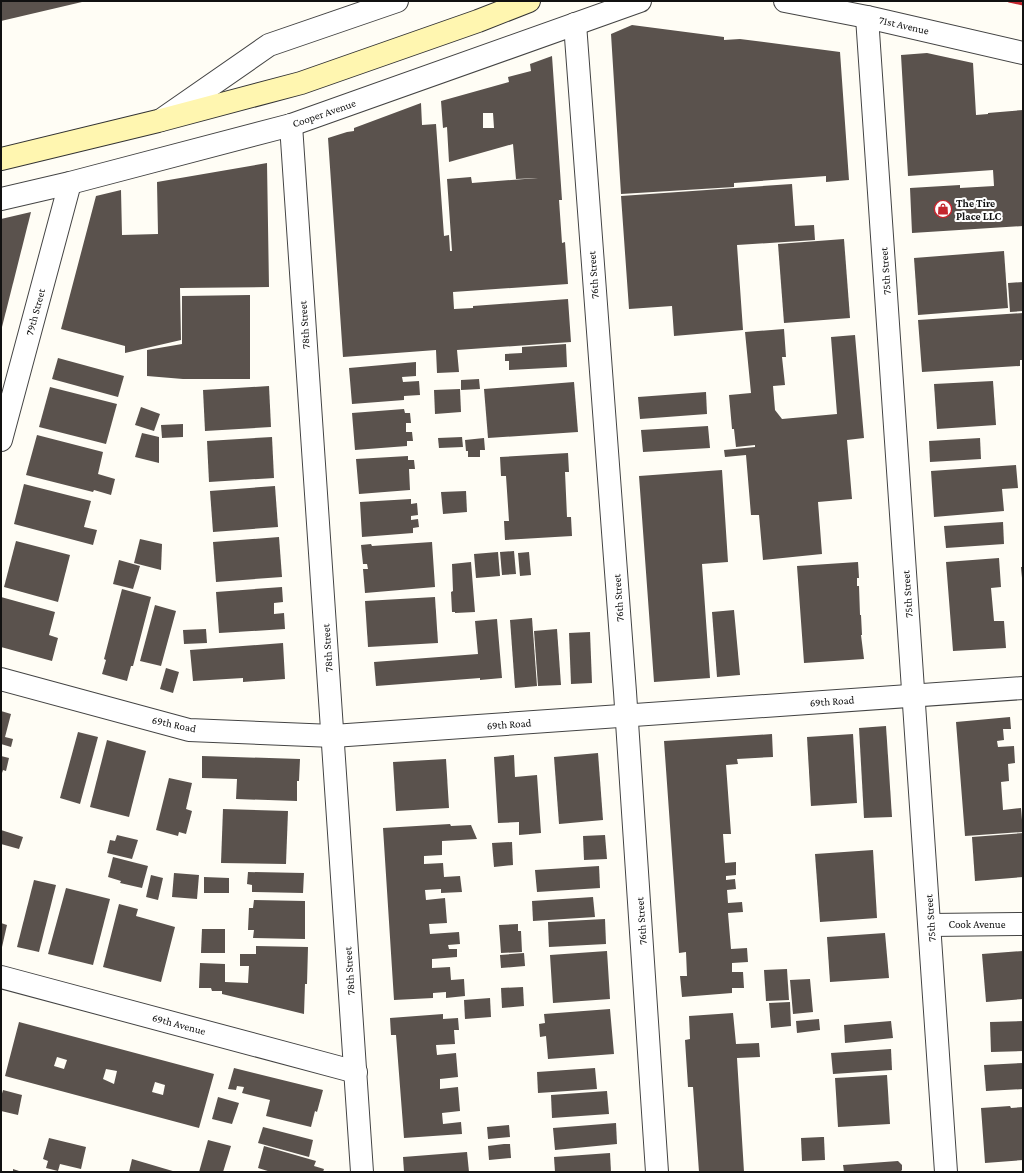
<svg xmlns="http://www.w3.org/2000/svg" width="1024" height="1173" font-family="'Crimson Pro',serif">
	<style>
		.building { fill: #5a524d; fill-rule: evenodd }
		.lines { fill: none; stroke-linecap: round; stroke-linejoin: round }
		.street-casing { stroke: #444; stroke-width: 24 }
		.secondary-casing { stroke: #333; stroke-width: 24 }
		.street { stroke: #fff; stroke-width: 22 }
		.secondary { stroke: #fff6b0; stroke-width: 22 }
		.rail { stroke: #c4262e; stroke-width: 3 }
		.labels { text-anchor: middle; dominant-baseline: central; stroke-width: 4; stroke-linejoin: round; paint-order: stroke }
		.street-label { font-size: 11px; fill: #111; stroke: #fff }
		.poi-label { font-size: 11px; font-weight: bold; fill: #111; stroke: #fff; text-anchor: start }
	</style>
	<rect width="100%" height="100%" fill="#fffdf5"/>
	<g class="building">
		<path d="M1 1H82V2L1 21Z"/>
		<path d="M632 25 724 37V40L740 39 840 52 849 180 826 182V176L734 183V187L621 194 611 34Z"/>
		<path d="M927 53 973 63 976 115 988 114V113L1023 110V226L912 233 910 188 960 185V188L994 186 993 170 908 176 901 55Z"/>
		<path d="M552 56 562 200H559L562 243 565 242 568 284 453 292 454 309 473 308V306L568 299 571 342 457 350 459 372 437 373 436 350 343 357 328 138 347 132 354 131V128L421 103 422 125 436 124 444 236 449 235 450 251H452L447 179 471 177 472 183 538 178 516 179 513 144 449 162 447 127 443 128 441 101 509 82 508 77 531 71 530 64ZM483 113H493L494 128H483Z"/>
		<path d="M267 163 269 287 180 288 181 340 125 353V346L61 329 96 196 121 190 122 235 158 234 157 182Z"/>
		<path d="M792 184 795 226 814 225 815 240 737 245 743 330 674 336 672 306 629 309 621 196Z"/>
		<path d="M31 212 2 327H1V219Z"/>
		<path d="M844 239 850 318 784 323 778 244Z"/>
		<path d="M1004 251 1008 308 918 315 914 258Z"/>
		<path d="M1023 282V311L1010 312 1008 283Z"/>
		<path d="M250 295V379H183L147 376V350L182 344V296Z"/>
		<path d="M1023 313V360H1020V366L922 372 918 320Z"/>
		<path d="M784 329 786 357H782L785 385 773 386 775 410 782 419 837 414 831 337 855 335 864 438 847 440 852 499 818 502 822 554 763 560 759 515H751L746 455 725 457 724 450 755 447V445L736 447 734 429H732L729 395 751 393 745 332Z"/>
		<path d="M566 344 567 367 509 370V361H505V354L522 353V347Z"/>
		<path d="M58 358 124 376 118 397 52 379Z"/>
		<path d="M416 362V376L402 377 403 382 419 381 420 395 404 396V400L352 404 349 368Z"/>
		<path d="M479 379 480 389 461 390V380Z"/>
		<path d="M993 381 996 425 937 429 934 384Z"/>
		<path d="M574 382 578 432 488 438 484 389Z"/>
		<path d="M269 386 271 427 205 431 203 390Z"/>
		<path d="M50 387 117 404 106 444 39 427Z"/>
		<path d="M460 389 461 412 435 414 434 390Z"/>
		<path d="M706 392 707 414 640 419 638 397Z"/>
		<path d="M141 407 160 414 154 431 135 425Z"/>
		<path d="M404 409 405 413H410L411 423H406V432H412L413 441H407V446L355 450 352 413Z"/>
		<path d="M183 424V437L162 438 161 425Z"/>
		<path d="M708 426 710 448 643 452 641 430Z"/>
		<path d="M142 433 159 437V463L135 457Z"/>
		<path d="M37 435 103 452 98 474 115 479 111 495 94 490 93 492 26 475Z"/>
		<path d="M272 437 274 478 209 482 207 441Z"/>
		<path d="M462 437 463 447 439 448 438 438Z"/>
		<path d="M484 438 485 450H480V457H468V451H466L465 440Z"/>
		<path d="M980 438 981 459 930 462 929 441Z"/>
		<path d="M568 453 569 472H565L567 517H571L572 536 505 540 504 521H509L506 476H501L500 457Z"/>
		<path d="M408 456V460H414L415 469H409L410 490 359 494 356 459Z"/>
		<path d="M1016 465 1018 488 1002 489 1004 511 934 517 931 471Z"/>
		<path d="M722 470 728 562 702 564 710 678 654 682 639 476Z"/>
		<path d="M24 484 91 501 84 527 97 530 93 545 14 524Z"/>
		<path d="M275 486 278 527 213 532 210 491Z"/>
		<path d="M466 491 467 512 443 514 441 492Z"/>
		<path d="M411 499V504L417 503 418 515 411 516V520L418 519 419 527 413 528V533L362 537 360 502Z"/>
		<path d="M1003 522 1004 544 946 548 944 526Z"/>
		<path d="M279 537 282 577 216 582 213 542Z"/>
		<path d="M140 539 162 544 161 570 134 563Z"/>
		<path d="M16 541 70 555 58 602 4 587Z"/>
		<path d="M432 542 435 587 365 593 363 569H368L367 564H363L361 545 371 544 372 546Z"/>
		<path d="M514 551 516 574 502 575 500 552Z"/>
		<path d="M498 552 500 576 476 578 474 554Z"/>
		<path d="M529 552 531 575 520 576 518 553Z"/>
		<path d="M999 558 1001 587 991 588 994 621H1004L1006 648 953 651 946 562Z"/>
		<path d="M119 560 140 566 133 589 113 584Z"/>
		<path d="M471 562 475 612 455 613V612H452L451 592 453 591 452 564Z"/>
		<path d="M858 562 859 578H857V586H859L860 615H861L862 635H861L864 659 804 663 797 566Z"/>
		<path d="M1021 567H1023V578H1022Z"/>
		<path d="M282 587 283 602 274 603V614L284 613 285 629 219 633 216 592Z"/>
		<path d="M122 589 151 597 133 666H131L127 681 102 674 106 660 104 659Z"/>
		<path d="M1 597 55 612 49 635 58 638 52 661 1 647Z"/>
		<path d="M435 597 438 643 368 647 365 601Z"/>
		<path d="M155 605 176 611 161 666 140 661Z"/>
		<path d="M734 610 740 675 717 677 712 612Z"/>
		<path d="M532 618 537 686 515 688 510 620Z"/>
		<path d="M497 619 502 678 480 680V678L376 686 374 662 478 654 475 621Z"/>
		<path d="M206 629 207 643 184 644 183 630Z"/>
		<path d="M557 629 561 685 538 686 534 631Z"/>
		<path d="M590 632 592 683 571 684 569 633Z"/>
		<path d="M283 643 285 679 243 682V678L193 681 190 650Z"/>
		<path d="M166 668 179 672 173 693 160 689Z"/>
		<path d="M1 711 11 714 5 737 13 739 11 747 1 744Z"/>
		<path d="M1010 717 1011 729H1003L1004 740 997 741 998 747 1014 746 1015 763 1008 764 1009 781 1001 782 1003 810 1021 808 1023 832 965 836 956 722Z"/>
		<path d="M886 726 892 817 864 818 859 728Z"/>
		<path d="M78 732 98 737 80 804 60 798Z"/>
		<path d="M772 734 773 757 737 759 738 764 726 765 731 834H723L725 863 736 862V875L726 876V880L735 879 736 889 727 890 728 903 742 902 743 912 728 913 731 949 747 948 748 962 732 963V972H743L744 988H732V993L682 997 680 976H687L686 952 679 953 664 741Z"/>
		<path d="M853 734 857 803 811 806 807 737Z"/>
		<path d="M107 740 146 751 129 817 90 807Z"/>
		<path d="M598 753 603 820 559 824 554 757Z"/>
		<path d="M514 755 515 777 537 775 541 833 519 835V822L498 823 494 757Z"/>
		<path d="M1 756 9 758 6 771 3 770 1 776Z"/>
		<path d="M202 756 300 759 299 781H297V801L236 799 237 779 202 778Z"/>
		<path d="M446 759 449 808 396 811 393 762Z"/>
		<path d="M169 778 192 783 186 809 192 811 186 834 179 832 178 836 156 830Z"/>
		<path d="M223 809 288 811 286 864 221 863Z"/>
		<path d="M450 824 451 826 471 825 477 839 442 841V855L424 856V864L443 863 444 877 460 876 462 892 441 893V889L425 890 426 900 445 898 447 923 429 924 430 934 459 932 460 944 448 945 449 949H457V957L432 959V968L450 967 451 980 464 979 465 996 446 998V992L433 993V998L394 1000 383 828Z"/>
		<path d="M1 830 23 837 19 849 1 844Z"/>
		<path d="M1023 833V877L975 881 972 837Z"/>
		<path d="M117 835 138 840 132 859 107 853 110 840 115 841Z"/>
		<path d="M605 835 607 859 584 860 583 836Z"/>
		<path d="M512 842 513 865 494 867 492 843Z"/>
		<path d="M873 850 877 918 820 922 815 854Z"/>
		<path d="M113 857 148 866 142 888 120 883 121 881 108 877Z"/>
		<path d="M599 866 600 888 537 892 535 870Z"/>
		<path d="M248 872 304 873 303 893 252 892V885L247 884Z"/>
		<path d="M174 873 199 875 197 899 172 897Z"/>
		<path d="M151 875 163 878 158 900 146 897Z"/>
		<path d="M204 877 229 878V893H204Z"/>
		<path d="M34 880 56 885 39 952 17 947Z"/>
		<path d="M66 888 110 899 93 965 48 954Z"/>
		<path d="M593 897 595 917 533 921 532 901Z"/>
		<path d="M254 900 305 901V939L253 938 254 930H248L249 908H253Z"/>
		<path d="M119 904 138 909 136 916 175 927 161 982 103 967Z"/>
		<path d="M605 919 606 944 549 947 548 922Z"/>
		<path d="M1 923 7 925 2 947H1Z"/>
		<path d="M518 924V931H521L522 952 501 953 499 925Z"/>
		<path d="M202 929H225V953H201Z"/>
		<path d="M885 933 889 978 830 982 827 937Z"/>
		<path d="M256 946 308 947 307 984H305L304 1014 222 994V991H212L211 988H199L200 963 225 964V982L248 983 249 966H240V954H256Z"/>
		<path d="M607 951 610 999 553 1003 550 955Z"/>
		<path d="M1023 951V999L986 1002 982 954Z"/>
		<path d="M524 953 525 966 501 968 500 955Z"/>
		<path d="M787 969 789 1000 766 1001 764 970Z"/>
		<path d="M810 979 813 1012 793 1014 790 980Z"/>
		<path d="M523 987 524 1006 502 1008 501 988Z"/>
		<path d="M490 998 491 1017 465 1019 464 1000Z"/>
		<path d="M790 1002 791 1026 771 1028 769 1003Z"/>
		<path d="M610 1009 614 1054 548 1059 546 1036 540 1037 539 1024 545 1023 544 1014Z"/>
		<path d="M733 1013 736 1044 759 1043 760 1057 737 1058 744 1172H699L693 1087H688L685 1040 690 1039 689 1016Z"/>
		<path d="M443 1014V1019L458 1018 459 1030H454L455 1044 436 1045 437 1055 456 1053 458 1077 440 1079V1089L458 1087 460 1111 442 1113 443 1124 461 1122 462 1134 404 1138 396 1035H391L390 1018Z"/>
		<path d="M819 1019 820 1030 797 1033 796 1021Z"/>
		<path d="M891 1021 893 1038 845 1043 844 1025Z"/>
		<path d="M1023 1021V1051L991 1052 990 1022Z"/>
		<path d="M19 1022 214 1074 199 1128 5 1076ZM57 1057 67 1060 64 1069 54 1066ZM106 1069 117 1071 114 1084 103 1079ZM155 1082 165 1085 163 1095 152 1092Z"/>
		<path d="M891 1049 892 1070 833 1074 831 1053Z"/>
		<path d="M1023 1063V1089L986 1091 984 1065Z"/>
		<path d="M234 1068 323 1090 317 1112 315 1111 311 1127 266 1116 270 1100 242 1093 244 1087 237 1086 236 1090 228 1089Z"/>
		<path d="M595 1068 597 1089 538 1093 537 1072Z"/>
		<path d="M887 1075 890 1124 838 1127 835 1078Z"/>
		<path d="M3 1090 22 1095 18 1115 1 1111V1097Z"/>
		<path d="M607 1091 609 1114 552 1118 551 1095Z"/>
		<path d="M218 1097 239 1103 232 1124 212 1119Z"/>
		<path d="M1010 1106 1011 1108 1023 1107V1160L985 1163 981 1108Z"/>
		<path d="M616 1123 617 1144 555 1150 553 1128Z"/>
		<path d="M509 1125 510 1137 488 1139 487 1127Z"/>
		<path d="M263 1127 313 1140 309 1157 258 1143Z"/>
		<path d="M822 1137H824L825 1160 802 1161 801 1138Z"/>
		<path d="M49 1138 86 1147 81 1169 60 1164 58 1171 46 1168 48 1161 43 1159Z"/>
		<path d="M208 1140 231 1146 223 1172H199Z"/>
		<path d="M504 1144H510L511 1158 489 1160 488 1146Z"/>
		<path d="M264 1146 316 1161 314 1166 324 1169 323 1172H271L258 1168Z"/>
		<path d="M467 1152 469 1172H404L403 1157Z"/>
		<path d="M610 1153 611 1172H555L554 1157Z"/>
		<path d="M132 1159 176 1172H129Z"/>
		<path d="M898 1161 902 1165V1170L900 1172H844L843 1165Z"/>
		<path d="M13 1169 22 1172H13Z"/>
	</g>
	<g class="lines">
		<defs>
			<g id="street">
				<path d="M785 1 867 17 1023 53"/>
				<path d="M867 17 946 1172"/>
				<path d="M575 24 625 692 657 1172"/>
				<path d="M161 120 269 45 397 1"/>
				<path d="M291 125 362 1172"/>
				<path d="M1 199 70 183 291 125 640 1"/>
				<path d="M1 440 70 183"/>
				<path d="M1 679 189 730 333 736 1023 688"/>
				<path d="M930 925 1023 924"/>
				<path d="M1 977 356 1072"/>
			</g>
			<path id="secondary" d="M1 159 158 121 301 83 478 21 529 1"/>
		</defs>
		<use href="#street" class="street-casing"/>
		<use href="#secondary" class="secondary-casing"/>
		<use href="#street" class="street"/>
		<use href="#secondary" class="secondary"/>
		<path class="rail" d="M1009 1 1023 4"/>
	</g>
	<defs>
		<symbol id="shop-ring" viewBox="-11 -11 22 22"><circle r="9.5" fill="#fff" stroke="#c4262e" stroke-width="1.5"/><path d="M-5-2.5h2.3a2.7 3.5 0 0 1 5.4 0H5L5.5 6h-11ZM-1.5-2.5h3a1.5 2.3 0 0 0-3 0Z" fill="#c4262e"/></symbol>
	</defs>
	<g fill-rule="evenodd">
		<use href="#shop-ring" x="933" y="199" width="20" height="20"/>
	</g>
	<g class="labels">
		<g class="street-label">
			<text transform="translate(904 25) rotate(13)">71st Avenue</text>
			<text transform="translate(324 113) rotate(-19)">Cooper Avenue</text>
			<text transform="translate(885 271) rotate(-94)">75th Street</text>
			<text transform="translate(593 275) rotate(-94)">76th Street</text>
			<text transform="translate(35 312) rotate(-75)">79th Street</text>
			<text transform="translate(304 325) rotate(-94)">78th Street</text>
			<text transform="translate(907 594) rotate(-94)">75th Street</text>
			<text transform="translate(618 598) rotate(-94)">76th Street</text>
			<text transform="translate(327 648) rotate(-94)">78th Street</text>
			<text transform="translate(832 701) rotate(-4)">69th Road</text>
			<text transform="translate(174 724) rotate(12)">69th Road</text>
			<text transform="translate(509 724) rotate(-4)">69th Road</text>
			<text transform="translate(930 918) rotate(-94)">75th Street</text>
			<text transform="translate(641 921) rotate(-94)">76th Street</text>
			<text x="977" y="924">Cook Avenue</text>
			<text transform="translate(349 971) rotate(-94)">78th Street</text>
			<text transform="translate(179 1024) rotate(15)">69th Avenue</text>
		</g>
		<g class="poi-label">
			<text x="956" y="203">The Tire<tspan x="956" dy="13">Place LLC</tspan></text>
		</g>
	</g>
	<rect width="1024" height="1173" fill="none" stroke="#111111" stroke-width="4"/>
</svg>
